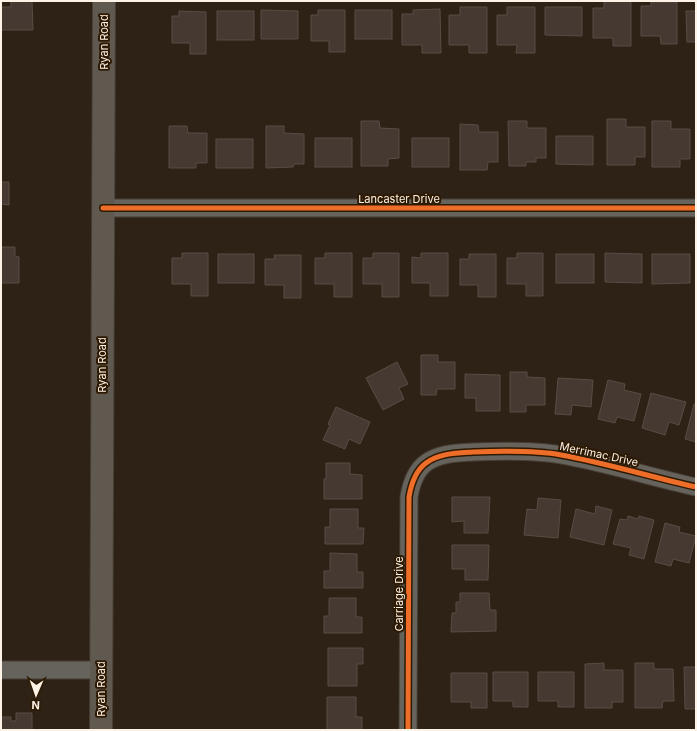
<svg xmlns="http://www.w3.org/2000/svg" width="697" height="731" font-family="Inter,sans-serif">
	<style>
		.building { fill: #453932; stroke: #584c44 }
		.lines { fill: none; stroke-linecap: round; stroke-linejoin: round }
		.minor-casing { stroke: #483f35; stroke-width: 19 }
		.major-casing { stroke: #483f35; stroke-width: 24 }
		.minor { stroke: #66635d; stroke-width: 17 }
		.major { stroke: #605950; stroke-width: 22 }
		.cycleway-casing { stroke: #2e1a02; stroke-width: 8 }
		.cycleway { stroke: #ee6e29; stroke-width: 5 }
		.labels { text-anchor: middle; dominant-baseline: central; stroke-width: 4; stroke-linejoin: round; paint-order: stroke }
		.street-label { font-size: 11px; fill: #fdf2e6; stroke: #2e1a02 }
	</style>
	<rect width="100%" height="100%" fill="#2e2216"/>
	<g class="building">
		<path d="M11 1H32L33 30H1V7H11Z"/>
		<path d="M604 1H631V46H613V38H593V8H604Z"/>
		<path d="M651 2H677V44H661L660 36H641V6H651Z"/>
		<path d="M460 7H487V53H469V45H449V15H460Z"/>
		<path d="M507 7H535V53H516L517 45H497V15H507Z"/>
		<path d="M545 7H582V36L545 35Z"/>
		<path d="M440 9 441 53H422V45H402V14H413V10Z"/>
		<path d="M261 10 298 11V39H261Z"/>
		<path d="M318 10H345V52H329V41H311V15H318Z"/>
		<rect x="355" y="10" width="37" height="29"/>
		<path d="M179 11 206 12V54H190V43H172V16H179Z"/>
		<rect x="217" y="11" width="37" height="29"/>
		<path d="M686 11H696V42H687Z"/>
		<path d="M607 119H626V127H645V157H635V165H607Z"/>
		<path d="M361 121H379L380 128 399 129V158L388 159V166H361Z"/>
		<path d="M508 121H527V128H546V158H536V162H526V166H509Z"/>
		<path d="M652 121H671V129H690V159H680V167H652Z"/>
		<path d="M460 124 478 125 479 132H498V162H488L487 170H460Z"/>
		<path d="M169 126H187L188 133H207V163H196V168H169Z"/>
		<path d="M266 126H284V133L304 134V164H294L293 167 266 168Z"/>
		<path d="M556 136H593V165L556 164Z"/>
		<rect x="315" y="138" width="37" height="29"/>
		<rect x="412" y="138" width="37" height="29"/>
		<rect x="216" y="139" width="37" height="29"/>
		<path d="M1 182H9V205L1 204Z"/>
		<path d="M1 247H15V256L19 257V283H1Z"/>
		<path d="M182 253H208V296H191V284H172V258H182Z"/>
		<path d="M325 253H352V297H334V284H315V258H325Z"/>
		<path d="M373 253H399V297H382V284H363V258H373Z"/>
		<path d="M421 253H448V296H430V283H412V257L421 258Z"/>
		<path d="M517 253H543V296H526V284H507V258H517Z"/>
		<path d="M605 253 642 254V283L605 282Z"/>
		<rect x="218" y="254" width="36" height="29"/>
		<path d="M469 254H496V297H478V285H460V259H469Z"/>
		<rect x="556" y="254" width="38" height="29"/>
		<path d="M652 254H690V283L652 284Z"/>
		<path d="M274 255H301V298H284V285H265V259H275Z"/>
		<path d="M421 355H438V362H455V389H437L436 395H421Z"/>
		<path d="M397 362 408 384 399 388 404 399 383 410 366 378Z"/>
		<path d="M510 372H527V377L545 378V405H526V412H510Z"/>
		<path d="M465 374 500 375V411H476V398H465Z"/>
		<path d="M558 378 593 380 591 407 572 405 571 415 555 414Z"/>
		<path d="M608 380 625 384 624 390 641 394 634 421 617 417 615 423 598 419Z"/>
		<path d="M651 393 686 402 679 425 669 422 665 435 642 428Z"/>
		<path d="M694 404H696V442L685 439Z"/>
		<path d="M336 407 370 422 360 444 349 439 345 449 323 440 330 425 328 424Z"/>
		<path d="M326 463H350V474L362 475V499H324V479H326Z"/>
		<path d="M452 497H490L488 533H464V521L452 522Z"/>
		<path d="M538 498 561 500 558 538 524 535 527 509 537 510Z"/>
		<path d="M596 506 612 510 604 545 570 537 576 509 595 514Z"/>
		<path d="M330 509H358V528H364L363 544H325V527H330Z"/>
		<path d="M628 516 638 519 639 516 654 520 644 559 629 555 631 548 613 544 620 519 627 520Z"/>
		<path d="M665 523 680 527 679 532 696 536 689 563 673 559 671 566 655 562Z"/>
		<path d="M452 545H489L488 580H465V569H452Z"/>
		<path d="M330 553 357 554V572H363V588H324V571H330Z"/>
		<path d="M460 593H489L490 610H496V631L451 632 452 613H456V602H460Z"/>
		<path d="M329 598H356V617H362V633H324V616H329Z"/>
		<path d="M328 648H363V664H357V686H328Z"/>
		<path d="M604 663V670H623V702H612V708H585V664Z"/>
		<path d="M635 663H654V669H673L674 701H663L662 708H635Z"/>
		<path d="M684 667H696V709H685Z"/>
		<path d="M493 672H528V707H513V701H493Z"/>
		<path d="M538 672H574V707H558V701H538Z"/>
		<path d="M451 673H487V708H471V702H451Z"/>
		<path d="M327 697H356V717H362V730H327Z"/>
		<path d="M16 713H32V730H1V717H11V721H16Z"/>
	</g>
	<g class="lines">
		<defs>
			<g id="minor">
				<path d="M103 208H696"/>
				<path d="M1 670H101"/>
				<path d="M408 730 409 497C411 485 415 471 426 463 439 453 458 453 473 452 500 451 534 450 561 455 606 463 651 477 696 487"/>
			</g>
			<path id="major" d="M101 730 104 1"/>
		</defs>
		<use href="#minor" class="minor-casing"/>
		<use href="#major" class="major-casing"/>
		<use href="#minor" class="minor"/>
		<use href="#major" class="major"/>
		<defs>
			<g id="cycleway">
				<path d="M103 208H696"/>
				<path d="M408 730 409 497C411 485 415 471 426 463 439 453 458 453 473 452 500 451 534 450 561 455 606 463 651 477 696 487"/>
			</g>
		</defs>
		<use href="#cycleway" class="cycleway-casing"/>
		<use href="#cycleway" class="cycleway"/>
	</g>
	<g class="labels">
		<g class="street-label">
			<text transform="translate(104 42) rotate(-90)">Ryan Road</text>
			<text x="399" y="199">Lancaster Drive</text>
			<text transform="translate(102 365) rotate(-90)">Ryan Road</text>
			<text transform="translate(599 454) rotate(12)">Merrimac Drive</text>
			<text transform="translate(399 594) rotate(-90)">Carriage Drive</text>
			<text transform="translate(101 689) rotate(-90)">Ryan Road</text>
		</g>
	</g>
	<rect width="697" height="731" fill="none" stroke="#fdf2e6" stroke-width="4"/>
	<g transform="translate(36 695) rotate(182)" stroke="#2e1a02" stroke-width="3" paint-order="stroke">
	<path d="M0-3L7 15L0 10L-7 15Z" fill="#fdf2e6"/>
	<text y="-6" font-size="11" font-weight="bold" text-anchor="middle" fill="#fdf2e6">N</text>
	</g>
</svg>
